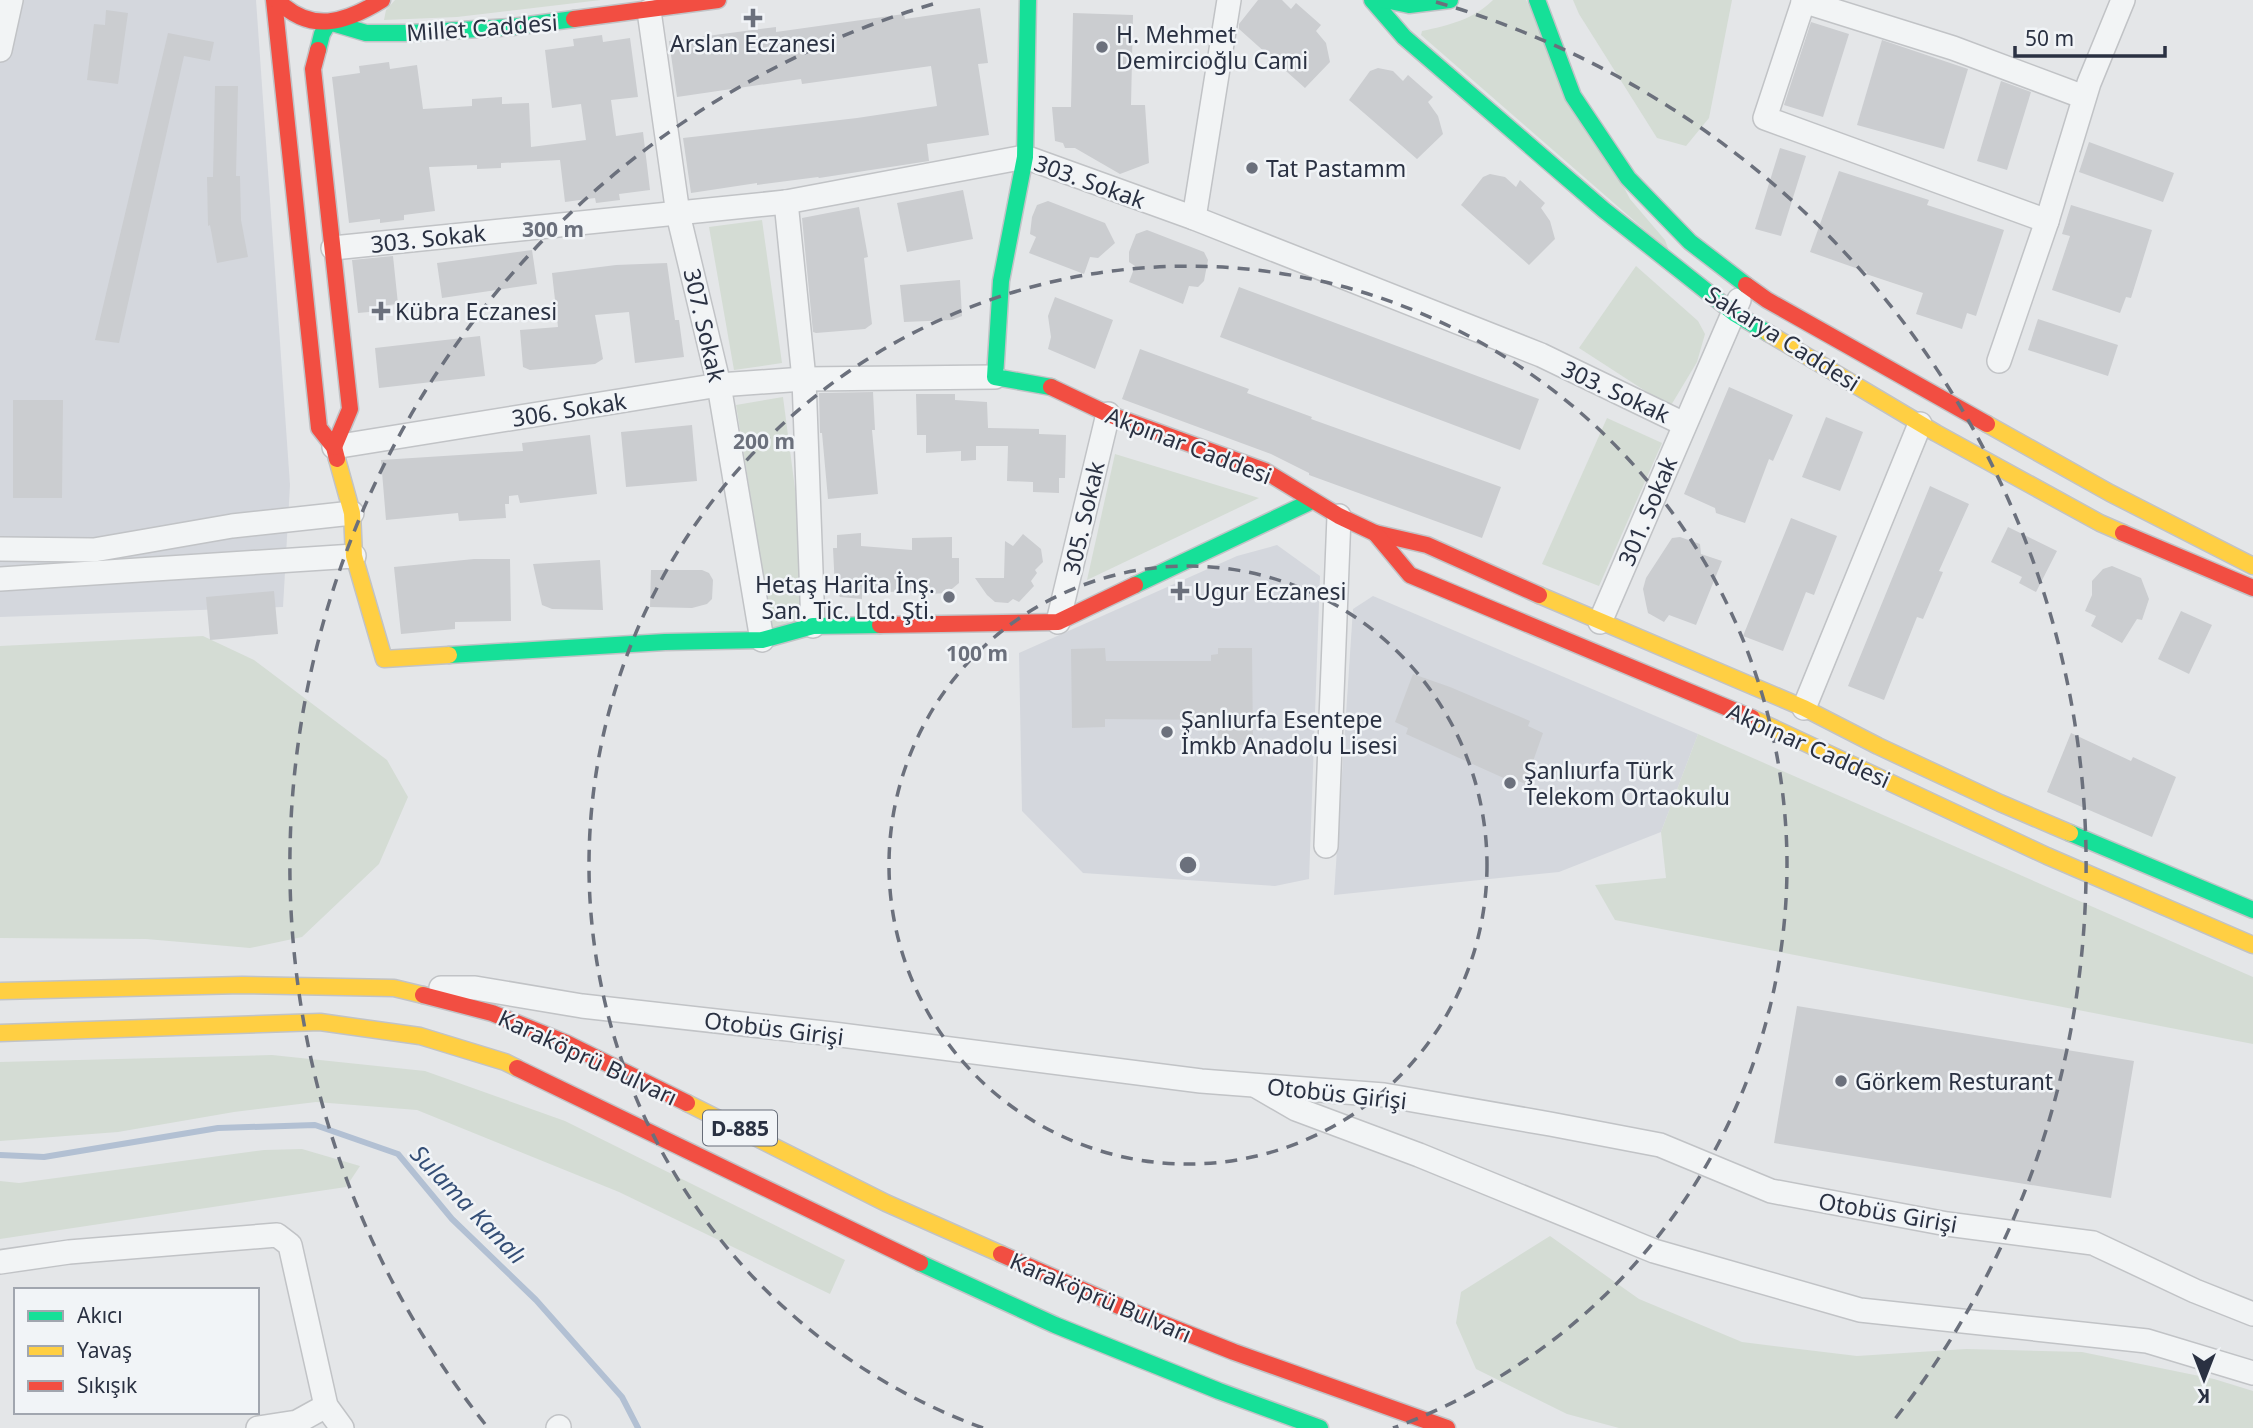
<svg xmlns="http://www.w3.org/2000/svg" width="2253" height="1428" font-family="'Noto Sans',sans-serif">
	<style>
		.built { fill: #d4d7dd }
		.green { fill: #d4dcd4 }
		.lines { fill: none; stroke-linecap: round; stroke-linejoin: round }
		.stream { stroke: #b2c0d3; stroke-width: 6 }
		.building { fill: #cbcdd0 }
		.street-casing { stroke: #c1c3c6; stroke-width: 26 }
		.fast-casing { stroke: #c1c3c6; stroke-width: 19 }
		.slow-casing { stroke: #c1c3c6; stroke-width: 19 }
		.jam-casing { stroke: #c1c3c6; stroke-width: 19 }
		.street { stroke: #f2f4f5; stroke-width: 23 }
		.fast { stroke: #16e098; stroke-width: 16 }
		.slow { stroke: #ffcf43; stroke-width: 16 }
		.jam { stroke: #f24e42; stroke-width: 16 }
		.ring { fill: none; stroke: #6b707c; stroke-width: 3.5; stroke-dasharray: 12 9 }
		.poi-dot { fill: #6b707c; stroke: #f1f4f7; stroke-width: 2.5 }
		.labels { text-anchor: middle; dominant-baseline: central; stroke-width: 5; stroke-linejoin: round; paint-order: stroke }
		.shield { fill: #f1f4f7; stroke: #666c78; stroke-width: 2 }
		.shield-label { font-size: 21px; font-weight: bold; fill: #2a3142 }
		.street-label { font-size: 23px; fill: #2a3142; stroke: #f1f4f7 }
		.poi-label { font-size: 23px; fill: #2a3142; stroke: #f1f4f7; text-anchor: start }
		.water-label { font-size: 24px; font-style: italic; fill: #344e76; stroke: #f1f4f7 }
		.centre { fill: #6b707c; stroke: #f1f4f7; stroke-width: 3.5 }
		.ring-label { font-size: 21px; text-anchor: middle; font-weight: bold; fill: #6b707c; stroke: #f1f4f7; stroke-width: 5; stroke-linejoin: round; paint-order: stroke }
	</style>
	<rect width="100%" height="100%" fill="#e4e6e8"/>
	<g class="built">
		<path d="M0 0H256L290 485 283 607 0 617Z"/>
		<path d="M1277 545 1320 576 1309 879 1275 886 1083 873 1022 811 1019 653 1237 556Z"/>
		<path d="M1373 596 1698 734 1661 832 1559 872 1334 895 1353 609Z"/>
	</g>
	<g class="green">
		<path d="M395 0H601L457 17 384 20 386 10Z"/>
		<path d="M1493 0H1526L1630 199 1665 240 1669 251 1421 35 1422 31C1449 25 1473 20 1493 0Z"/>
		<path d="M1573 0H1732L1709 118 1686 146 1657 138 1579 14Z"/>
		<path d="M762 220 782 363 734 370 709 227Z"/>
		<path d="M1636 266 1698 321 1705 334 1697 362 1670 407 1579 348Z"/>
		<path d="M783 397 813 626 772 629 736 405Z"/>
		<path d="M1607 418 1662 443 1599 586 1542 564Z"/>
		<path d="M1115 454 1259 498 1087 580Z"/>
		<path d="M203 636 254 660 387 760 408 797 379 864 302 937 250 948 146 939 0 938V646Z"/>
		<path d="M1698 734 2253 977V1044L1615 920 1595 885 1666 878 1661 832Z"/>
		<path d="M272 1055 425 1071 565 1121 845 1260 830 1294 619 1192 417 1110 316 1102 234 1112 118 1132 0 1141V1062Z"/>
		<path d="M302 1149 360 1166 346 1187 0 1239V1181L19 1183 264 1150Z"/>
		<path d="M1550 1236 1639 1299 1742 1342 1857 1356 1966 1349 2082 1352 2214 1379 2253 1391V1428H1619L1567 1414 1476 1369 1456 1323 1461 1292Z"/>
	</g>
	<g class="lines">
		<path class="stream" d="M0 1155 44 1157 218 1128 315 1125 398 1154 452 1219 536 1300 622 1397 638 1428"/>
	</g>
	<g class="building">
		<path d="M1258 0H1282L1291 9 1296 3 1321 25 1316 31 1326 43 1330 62 1305 88 1239 29V24Z"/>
		<path d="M980 8 988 63 978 64 989 135 927 144 929 161 819 178 818 177 757 185V183L691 193 683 138 857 118 937 106 931 66 802 84 801 79 677 97 669 41 776 27V32L904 14 905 19Z"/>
		<path d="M106 10 128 13 118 84 87 80 94 24 105 25Z"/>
		<path d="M1073 13 1133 15 1131 105H1145L1149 163 1120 174 1075 148H1065L1063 143 1055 141 1052 107H1071Z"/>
		<path d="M1811 22 1849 34 1823 117 1784 105Z"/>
		<path d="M168 33 214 42 210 61 184 56 119 343 95 340Z"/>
		<path d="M602 35 603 42 630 38 638 97 611 100 616 136 643 132 650 190 619 194 620 200 596 203 595 198 565 202 560 160 501 163V168L477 169V165L429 167 435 211 404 215V220L380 223V219L349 223 332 77 360 73 359 66 389 62 390 69 417 65 423 109 472 106V99L502 97V104L529 103 531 147 586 140 581 104 552 108 545 50 574 46 573 39Z"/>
		<path d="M1882 40 1968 69 1944 149 1857 125Z"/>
		<path d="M1378 68 1393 71 1403 81 1408 75 1433 97 1428 102 1438 116 1443 134 1417 159 1349 100 1370 71Z"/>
		<path d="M2001 81 2031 92 2007 170 1977 161Z"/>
		<path d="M215 86H238L236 176H240L241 220 248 257 217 263 210 225 208 226 207 177H213Z"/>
		<path d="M2089 142 2174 173 2163 202 2079 172Z"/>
		<path d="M1780 148 1806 156 1781 236 1755 229Z"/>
		<path d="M1839 171 1929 200 1927 205 2004 230 1976 316 1967 313 1962 329 1916 314 1923 293 1866 274 1867 272 1810 252Z"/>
		<path d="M1490 174 1505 177 1516 187 1520 180 1545 203 1541 208 1550 221 1555 239 1529 265 1461 205 1483 177Z"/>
		<path d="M963 190 973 239 907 252 897 203Z"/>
		<path d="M1048 201 1105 223 1115 243 1098 258 1090 257 1084 274 1029 253 1036 237 1030 234 1032 217 1037 205Z"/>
		<path d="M2071 205 2152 230 2131 298 2126 297 2120 313 2052 290 2070 236 2062 234Z"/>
		<path d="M859 207 868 257 864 258 872 324 865 329 816 333 813 332 802 218Z"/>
		<path d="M1147 230 1204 252 1208 260 1204 281 1198 287 1189 286 1183 304 1129 282 1135 266 1129 262V252L1136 234Z"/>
		<path d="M532 250 537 284 442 298 437 263Z"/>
		<path d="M393 256 398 304 379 306 380 311 358 313 352 260Z"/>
		<path d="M667 263 675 320H679L684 357 635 363 629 312 595 315 603 359 595 364 530 370 523 367 520 330 558 327 552 273 616 265Z"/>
		<path d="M960 280 962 316 952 320 904 322 900 285Z"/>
		<path d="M1239 287 1539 399 1520 450 1220 337Z"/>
		<path d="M1055 297 1113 320 1095 369 1048 349 1051 337 1048 316Z"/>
		<path d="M2038 319 2118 345 2108 376 2028 350Z"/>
		<path d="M480 336 485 376 379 388 375 348Z"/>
		<path d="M1140 349 1249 389 1247 393 1312 417 1311 419 1501 487 1482 538 1309 475V473L1271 454 1122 399Z"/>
		<path d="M1729 387 1793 415 1773 461 1769 459 1745 523 1716 513 1715 508 1684 494Z"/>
		<path d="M873 392 875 430H872L878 494 828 499 822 433H820L819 393Z"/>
		<path d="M916 394H955V400L987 402 988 428 1039 429V434L1066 435 1065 478H1059V493L1033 492V482L1007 481 1008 446H976V460L961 461V451L926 453V435H917Z"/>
		<path d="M13 400H63L62 498H13Z"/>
		<path d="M1826 417 1863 432 1840 491 1802 477Z"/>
		<path d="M692 425 697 481 626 487 621 432Z"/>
		<path d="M590 435 597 494 520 503 518 495 509 496V504H505L506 518 459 521 458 513 386 520 381 460 523 451 522 443Z"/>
		<path d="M1930 486 1969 504 1939 571 1943 572 1923 619 1917 617 1884 700 1848 686Z"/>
		<path d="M1791 518 1837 536 1814 595 1806 592 1783 651 1743 636Z"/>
		<path d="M2008 527 2057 551 2036 592 2019 583 2022 577 1991 562Z"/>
		<path d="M861 533V546L912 550V538L952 537V558H959V583L947 593 912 595V591L862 593V599L840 597 835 589 833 548H837V535Z"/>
		<path d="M1023 534 1041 549 1043 562 1035 570 1037 573 1031 581 1034 586 1019 602 1013 599 1008 603 995 602 987 595 975 578H1004L1005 541 1013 546Z"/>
		<path d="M1680 537 1700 544 1701 554 1722 561 1696 625 1669 615 1664 622 1648 613 1646 604 1643 589 1646 578 1672 538Z"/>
		<path d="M474 559H510L511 621 455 622V629L401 634 394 567Z"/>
		<path d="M600 560 603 610 552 609 542 605 533 564Z"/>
		<path d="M2112 566 2141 578 2149 599 2142 620 2137 619 2122 643 2091 626 2096 616 2085 611 2092 595V581L2103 569Z"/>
		<path d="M651 570H702L709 573 713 580 712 599 707 604 692 608 650 607Z"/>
		<path d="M274 591 278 634 210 640 206 597Z"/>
		<path d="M2181 611 2212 625 2189 674 2158 659Z"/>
		<path d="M1105 648 1106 661H1211V655L1218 654V648H1252L1253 744 1218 746V720L1105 719V727L1072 728 1071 649Z"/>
		<path d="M1413 674 1450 687 1530 721 1528 726 1543 733 1525 784 1510 777 1508 780 1406 734 1408 728 1395 722Z"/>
		<path d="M2071 733 2131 761 2133 757 2176 777 2152 837 2047 792Z"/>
		<path d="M1797 1006 2134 1061 2111 1198 1774 1143Z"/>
	</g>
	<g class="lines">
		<defs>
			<g id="street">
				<path d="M1804 0 1765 118 2047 221"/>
				<path d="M1803 1 1953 48 2084 97"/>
				<path d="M649 11 678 214 719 385 762 640"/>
				<path d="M0 50 11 0"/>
				<path d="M786 202 804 379 813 626"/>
				<path d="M1194 218 1229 0"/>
				<path d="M333 248 786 202 1025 157 1194 218 1541 355 1684 424"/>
				<path d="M1999 361 2047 221 2089 83 2123 0"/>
				<path d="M334 447 719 385 804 379 995 377"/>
				<path d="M0 549 94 550 232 526 352 513"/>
				<path d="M0 579 354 556"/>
				<path d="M1058 622 1108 414"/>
				<path d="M1600 622 1739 300"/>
				<path d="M1804 708 1920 424"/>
				<path d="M1326 846 1339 516"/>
				<path d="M441 988H475L582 1006 833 1034 1201 1081 1384 1095 1550 1124 1660 1145 1771 1191 1947 1224 2093 1243 2195 1291 2253 1314"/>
				<path d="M1258 1087 1296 1109 1419 1155 1654 1251 1860 1310 2147 1341 2253 1373"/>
				<path d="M0 1262 69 1252 277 1235 290 1245 326 1406 342 1428"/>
				<path d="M258 1428 297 1422 326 1406"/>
				<path d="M558 1428 559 1427"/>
			</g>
			<g id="fast">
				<path d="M1028 0 1025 157 1001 281 995 377 1051 387"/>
				<path d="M1372 0 1404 37 1604 210 1734 313 1768 333"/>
				<path d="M1385 0 1409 5 1450 0"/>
				<path d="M1537 0 1573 96 1628 178 1690 242 1746 285"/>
				<path d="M318 50 322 34 329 22 366 33H410L512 27 574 19"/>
				<path d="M1135 585 1312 501"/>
				<path d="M449 655 665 642 762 640 813 626 880 625"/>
				<path d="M2070 833 2253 910"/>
				<path d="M920 1263 1055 1325 1219 1391 1320 1428"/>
			</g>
			<g id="slow">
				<path d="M1768 333 1936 433 2100 523 2123 533"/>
				<path d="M1987 424 2110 493 2253 566"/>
				<path d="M337 459 352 513 354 556 384 659 449 655"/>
				<path d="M1539 595 1804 708 1878 746 2000 803 2070 833"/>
				<path d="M1752 718 2047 856 2253 945"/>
				<path d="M0 991 242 985 394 988 423 995"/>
				<path d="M0 1033 320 1022 420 1036 505 1062 517 1068"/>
				<path d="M687 1103 886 1203 1001 1254"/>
			</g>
			<g id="jam">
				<path d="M274 0 319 428 334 447 337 459"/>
				<path d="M277 0C311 34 345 23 382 0"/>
				<path d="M574 19 718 0"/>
				<path d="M318 50 313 69 350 409 334 447"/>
				<path d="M1746 285 1767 300 1987 424"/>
				<path d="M1051 387 1108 414 1265 471 1339 516 1375 533 1427 545 1539 595"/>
				<path d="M1375 533 1410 575 1752 718"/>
				<path d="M2123 533 2253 588"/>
				<path d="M880 625 1058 622 1135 585"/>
				<path d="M423 995 492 1013 566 1043 687 1103"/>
				<path d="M517 1068 920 1263"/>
				<path d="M1001 1254 1121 1307 1234 1352 1447 1428"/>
			</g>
		</defs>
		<use href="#street" class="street-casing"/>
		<use href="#fast" class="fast-casing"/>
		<use href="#slow" class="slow-casing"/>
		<use href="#jam" class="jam-casing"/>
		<use href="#street" class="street"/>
		<use href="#fast" class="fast"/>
		<use href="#slow" class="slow"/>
		<use href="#jam" class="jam"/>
	</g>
	<g class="ring">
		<circle cx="1188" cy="865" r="299"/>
		<path d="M983 1428A599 599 0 1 1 1393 1428"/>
		<path d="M485 1424A898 898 0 0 1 940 2M1436 2A898 898 0 0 1 1891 1424"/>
	</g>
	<g class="poi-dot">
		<path d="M749.5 7.5h7v7h7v7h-7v7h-7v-7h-7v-7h7z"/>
		<circle cx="1102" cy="47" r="7"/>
		<circle cx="1252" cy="168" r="7"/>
		<path d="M377.5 300.5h7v7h7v7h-7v7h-7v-7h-7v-7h7z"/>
		<path d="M1176.5 580.5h7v7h7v7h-7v7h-7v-7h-7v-7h7z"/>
		<circle cx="949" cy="597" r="7"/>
		<circle cx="1167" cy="732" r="7"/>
		<circle cx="1510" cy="783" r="7"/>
		<circle cx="1841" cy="1081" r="7"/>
	</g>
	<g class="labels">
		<rect class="shield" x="703" y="1110.5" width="74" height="35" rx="5"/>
		<g class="shield-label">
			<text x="740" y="1128">D-885</text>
		</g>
		<g class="street-label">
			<text transform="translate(482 27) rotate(-4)">Millet Caddesi</text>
			<text transform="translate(1090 181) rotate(20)">303. Sokak</text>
			<text transform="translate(428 238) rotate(-6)">303. Sokak</text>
			<text transform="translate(705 325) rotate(77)">307. Sokak</text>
			<text transform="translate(1783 338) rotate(32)">Sakarya Caddesi</text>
			<text transform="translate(1616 391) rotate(25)">303. Sokak</text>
			<text transform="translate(569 409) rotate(-9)">306. Sokak</text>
			<text transform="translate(1189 445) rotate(21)">Akpınar Caddesi</text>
			<text transform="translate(1647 511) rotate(-67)">301. Sokak</text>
			<text transform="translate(1083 518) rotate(-77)">305. Sokak</text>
			<text transform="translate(1809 745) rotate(24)">Akpınar Caddesi</text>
			<text transform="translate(774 1028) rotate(7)">Otobüs Girişi</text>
			<text transform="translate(588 1057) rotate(25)">Karaköprü Bulvarı</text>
			<text transform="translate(1337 1093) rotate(6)">Otobüs Girişi</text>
			<text transform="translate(1888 1212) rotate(10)">Otobüs Girişi</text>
			<text transform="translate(1101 1297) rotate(23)">Karaköprü Bulvarı</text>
		</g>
		<g class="poi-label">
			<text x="1116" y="34">H. Mehmet<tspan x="1116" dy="26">Demircioğlu Cami</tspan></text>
			<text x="753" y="43" text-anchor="middle">Arslan Eczanesi</text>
			<text x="1266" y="168">Tat Pastamm</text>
			<text x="395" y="311">Kübra Eczanesi</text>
			<text x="935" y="584" text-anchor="end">Hetaş Harita İnş.<tspan x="935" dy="26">San. Tic. Ltd. Şti.</tspan></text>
			<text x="1194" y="591">Ugur Eczanesi</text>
			<text x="1181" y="719">Şanlıurfa Esentepe<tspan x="1181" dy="26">İmkb Anadolu Lisesi</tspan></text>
			<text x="1524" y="770">Şanlıurfa Türk<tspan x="1524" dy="26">Telekom Ortaokulu</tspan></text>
			<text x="1855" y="1081">Görkem Resturant</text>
		</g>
		<g class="water-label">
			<text transform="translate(469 1204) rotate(46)">Sulama Kanalı</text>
		</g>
	</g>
	<circle cx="1188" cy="865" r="10" class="centre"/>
	<g class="ring-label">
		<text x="553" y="237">300 m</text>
		<text x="764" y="449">200 m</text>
		<text x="977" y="661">100 m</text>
	</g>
	<rect x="14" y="1288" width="245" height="126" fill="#f1f4f7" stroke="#a1a6af" stroke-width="2"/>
	<rect x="28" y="1311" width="35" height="10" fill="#16e098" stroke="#a1a6af" stroke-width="2"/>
	<text x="77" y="1323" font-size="21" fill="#2a3142">Akıcı</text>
	<rect x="28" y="1346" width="35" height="10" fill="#ffcf43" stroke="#a1a6af" stroke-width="2"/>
	<text x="77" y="1358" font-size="21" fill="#2a3142">Yavaş</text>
	<rect x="28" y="1381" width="35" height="10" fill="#f24e42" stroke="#a1a6af" stroke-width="2"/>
	<text x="77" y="1393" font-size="21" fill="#2a3142">Sıkışık</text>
	<g transform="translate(2204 1379) rotate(180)" stroke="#f1f4f7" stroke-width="5" paint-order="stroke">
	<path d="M0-5L12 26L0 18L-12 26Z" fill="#2a3142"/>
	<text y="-10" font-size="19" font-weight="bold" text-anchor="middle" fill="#2a3142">K</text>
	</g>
	<path d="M2015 46v10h150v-10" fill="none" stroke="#2a3142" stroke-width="3.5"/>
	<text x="2025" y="46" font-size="21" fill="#2a3142" stroke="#f1f4f7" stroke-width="5" paint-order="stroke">50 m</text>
</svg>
